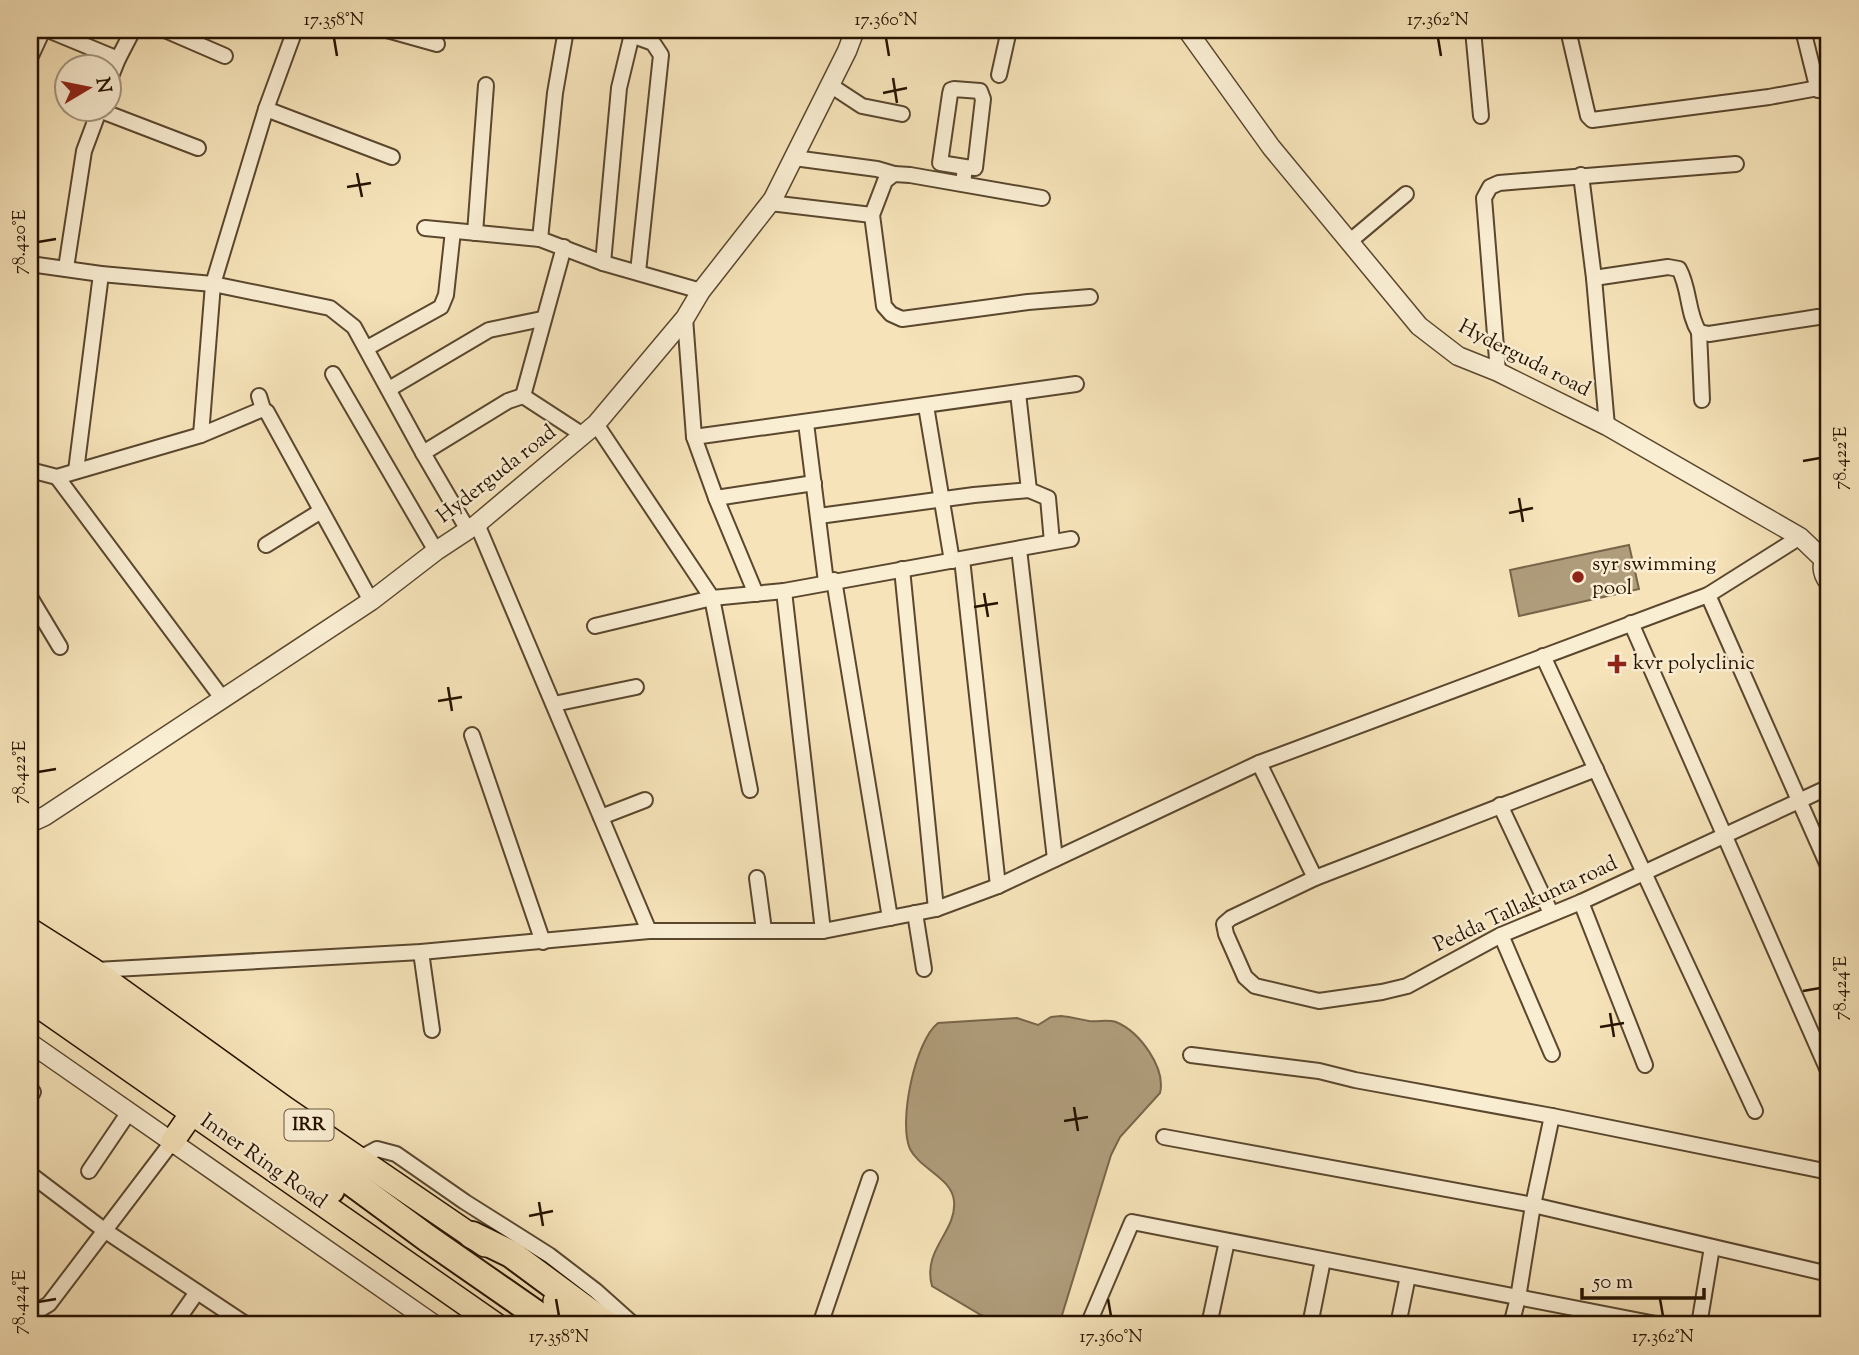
<svg xmlns="http://www.w3.org/2000/svg" width="1859" height="1355" font-family="'Sorts Mill Goudy',serif">
	<style>
		.water { fill: #af9c7a; stroke: #786549; stroke-width: 2 }
		.lines { fill: none; stroke-linecap: round; stroke-linejoin: round }
		.minor-casing { stroke: #5a472e; stroke-width: 18 }
		.tertiary-casing { stroke: #5a472e; stroke-width: 21 }
		.primary-casing { stroke: #261300; stroke-width: 26 }
		.motorway-casing { stroke: #261300; stroke-width: 30 }
		.minor { stroke: #f9edd2; stroke-width: 14 }
		.tertiary { stroke: #f9edd2; stroke-width: 18 }
		.primary { stroke: #f6e3b9; stroke-width: 23 }
		.motorway { stroke: #f6e3b9; stroke-width: 26 }
		.ticks { fill: none; stroke: #261300; stroke-width: 2.5 }
		.poi-dot { fill: #8f2418; stroke: #f9edd2; stroke-width: 2.5 }
		.labels { text-anchor: middle; dominant-baseline: central; stroke-width: 5; stroke-linejoin: round; paint-order: stroke }
		.shield { fill: #f9edd2; stroke: #65543f; stroke-width: 2 }
		.shield-label { font-size: 19px; font-weight: bold; fill: #261300 }
		.street-label { font-size: 21px; fill: #261300; stroke: #f9edd2 }
		.poi-label { font-size: 21px; fill: #261300; stroke: #f9edd2; text-anchor: start }
		.neatline { fill: none; stroke: #261300; stroke-width: 2.5 }
		.ticks-label { font-size: 18px; text-anchor: middle; fill: #261300 }
	</style>
	<rect width="100%" height="100%" fill="#f6e3b9"/>
	<filter id="stains"><feTurbulence type="fractalNoise" baseFrequency=".00286" numOctaves="4"/><feColorMatrix values="0 0 0 0 .2 0 0 0 0 .09 0 0 0 0 .02 0 0 0 .5 -.17"/></filter>
	<radialGradient id="worn" r=".72"><stop offset=".6" stop-color="#630" stop-opacity="0"/><stop offset="1" stop-color="#630" stop-opacity=".3"/></radialGradient>
	<g class="water">
		<path d="M1629 545 1639 589 1519 616 1510 570Z"/>
		<path d="M1061 1016C1071 1017 1079 1019 1089 1021 1098 1022 1108 1019 1116 1022 1140 1032 1166 1068 1160 1093L1120 1137 1111 1155 1059 1325H1007L981 1315 932 1286C922 1249 957 1232 954 1201 952 1178 920 1169 910 1149 898 1122 915 1041 938 1023L1017 1018 1038 1025 1051 1017Z"/>
	</g>
	<g class="lines">
		<defs>
			<g id="minor">
				<path d="M48 30 118 59"/>
				<path d="M165 30 225 56"/>
				<path d="M387 30 437 44"/>
				<path d="M1473 30 1481 116"/>
				<path d="M1568 30 1588 116 1592 120 1769 97 1829 86"/>
				<path d="M1803 30 1818 90"/>
				<path d="M631 35 653 43 661 55 638 272"/>
				<path d="M30 58 43 30"/>
				<path d="M999 75 1009 30"/>
				<path d="M108 84 118 59 133 30"/>
				<path d="M830 85 862 106 902 114"/>
				<path d="M266 109 392 157"/>
				<path d="M99 110 198 148"/>
				<path d="M794 158 877 169 894 174"/>
				<path d="M1581 175 1594 278 1607 426"/>
				<path d="M963 184 965 167 975 168 983 99 980 91 954 89 951 90 950 94 940 163 965 167"/>
				<path d="M1042 198 910 175 894 174 885 181 872 215 884 306 891 314 902 319 1028 302 1090 297"/>
				<path d="M770 203 872 215"/>
				<path d="M425 228 540 239 603 263 701 291"/>
				<path d="M475 233 486 85"/>
				<path d="M540 239 555 93 566 30"/>
				<path d="M1349 242 1406 194"/>
				<path d="M603 263 619 88 633 30"/>
				<path d="M30 264 101 274 213 284 330 308 354 327 423 453 468 530"/>
				<path d="M66 268 84 151 100 108"/>
				<path d="M1594 278 1668 267 1679 269C1690 289 1687 313 1699 332L1709 334 1818 317"/>
				<path d="M685 318 694 437 716 498 756 594"/>
				<path d="M1699 332 1702 400"/>
				<path d="M367 348 441 307 446 295 453 231"/>
				<path d="M1498 372 1484 198 1490 187 1499 183 1736 164"/>
				<path d="M333 374 436 551"/>
				<path d="M389 389 489 330 542 319"/>
				<path d="M1018 393 1029 490 1048 498 1052 542"/>
				<path d="M259 396 263 409 267 412 371 601"/>
				<path d="M523 396 564 247"/>
				<path d="M523 396 583 435"/>
				<path d="M926 406 952 561"/>
				<path d="M806 423 826 582"/>
				<path d="M596 424 712 598 750 790"/>
				<path d="M201 435 213 284 266 109 295 30"/>
				<path d="M694 437 1076 384"/>
				<path d="M423 453 508 401 523 396"/>
				<path d="M30 470 57 477 201 435 263 409"/>
				<path d="M76 471 101 274"/>
				<path d="M57 477 222 698"/>
				<path d="M716 498 814 483"/>
				<path d="M819 516 974 495 1029 490"/>
				<path d="M477 524 649 931"/>
				<path d="M266 545 321 511"/>
				<path d="M1019 549 1055 859"/>
				<path d="M962 559 998 886"/>
				<path d="M902 569 936 909"/>
				<path d="M834 580 890 918"/>
				<path d="M784 591 823 931"/>
				<path d="M1708 595 1829 868"/>
				<path d="M30 597 60 647"/>
				<path d="M1631 623 1829 1073"/>
				<path d="M595 626 712 598 784 591 1071 539"/>
				<path d="M1543 656 1755 1111"/>
				<path d="M554 704 636 687"/>
				<path d="M472 735 543 942"/>
				<path d="M1259 763 1315 878"/>
				<path d="M1596 769 1315 878 1231 918 1224 924 1226 934 1245 977 1255 986 1319 1001 1382 992 1407 986 1501 935 1581 902 1829 787"/>
				<path d="M1500 805 1551 913"/>
				<path d="M601 817 645 800"/>
				<path d="M757 878 764 930"/>
				<path d="M1581 902 1645 1065"/>
				<path d="M915 913 924 969"/>
				<path d="M1501 935 1552 1054"/>
				<path d="M421 952 432 1030"/>
				<path d="M96 970 421 952 649 931H823L936 909 998 886 1259 763 1708 595 1800 537"/>
				<path d="M1191 1055 1319 1071 1355 1080 1552 1116 1829 1172"/>
				<path d="M30 1089 33 1092 30 1096"/>
				<path d="M1164 1137 1533 1205 1829 1274"/>
				<path d="M366 1155 377 1149 396 1154 465 1202 549 1255 596 1291 634 1325"/>
				<path d="M89 1171 129 1112"/>
				<path d="M30 1174 104 1230 247 1325"/>
				<path d="M30 1309 39 1310 49 1304 172 1142"/>
				<path d="M174 1325 197 1292"/>
				<path d="M820 1325 870 1178"/>
				<path d="M1088 1325 1132 1222 1661 1325"/>
				<path d="M1209 1325 1227 1241"/>
				<path d="M1310 1325 1323 1260"/>
				<path d="M1398 1325 1408 1276"/>
				<path d="M1511 1325 1518 1298 1533 1205 1552 1116"/>
				<path d="M1699 1325 1712 1247"/>
			</g>
			<g id="tertiary">
				<path d="M1187 30 1271 147 1419 326 1458 356 1498 372 1607 426 1800 537 1824 560"/>
				<path d="M1829 552C1820 562 1821 573 1829 583"/>
				<path d="M30 823 45 816 371 601 436 551 477 524 596 424 685 318 701 291 773 199 847 51 855 30"/>
				<path d="M30 1043 435 1325"/>
			</g>
			<g id="primary">
				<path d="M30 930 93 970 286 1109 485 1245"/>
				<path d="M30 1000 496 1325"/>
				<path d="M172 1142 192 1113"/>
				<path d="M555 1301 585 1325"/>
			</g>
			<g id="motorway">
				<path d="M30 945 427 1238 552 1325"/>
				<path d="M30 973 331 1190"/>
				<path d="M472 1235 511 1254 607 1325"/>
			</g>
		</defs>
		<use href="#minor" class="minor-casing"/>
		<use href="#tertiary" class="tertiary-casing"/>
		<use href="#primary" class="primary-casing"/>
		<use href="#motorway" class="motorway-casing"/>
		<use href="#minor" class="minor"/>
		<use href="#tertiary" class="tertiary"/>
		<use href="#primary" class="primary"/>
		<use href="#motorway" class="motorway"/>
	</g>
	<path class="ticks" d="M334 38 337 56M886 38 889 56M1438 38 1441 56M893 78 897 103M883 93 907 88M357 173 362 197M347 187 371 183M38 242 56 239M1803 461 1820 458M1519 498 1523 522M1509 513 1533 508M984 593 988 617M974 607 998 603M448 687 452 711M438 701 462 697M38 772 56 769M1803 991 1820 988M1610 1013 1614 1037M1600 1027 1624 1023M1074 1107 1078 1131M1064 1121 1088 1117M539 1202 543 1226M529 1216 553 1211M556 1299 559 1316M1108 1299 1111 1316M1660 1299 1663 1316M38 1302 56 1299"/>
	<g class="poi-dot">
		<circle cx="1578" cy="577" r="7"/>
		<path d="M1613.5 653.5h7v7h7v7h-7v7h-7v-7h-7v-7h7z"/>
	</g>
	<g class="labels">
		<rect class="shield" x="284.5" y="1109.5" width="49" height="31" rx="5"/>
		<g class="shield-label">
			<text x="309" y="1125">IRR</text>
		</g>
		<g class="street-label">
			<text transform="translate(1524 359) rotate(27)">Hyderguda road</text>
			<text transform="translate(497 475) rotate(-38)">Hyderguda road</text>
			<text transform="translate(1526 905) rotate(-25)">Pedda Tallakunta road</text>
			<text transform="translate(263 1162) rotate(35)">Inner Ring Road</text>
		</g>
		<g class="poi-label">
			<text x="1592" y="565">syr swimming<tspan x="1592" dy="24">pool</tspan></text>
			<text x="1633" y="664">kvr polyclinic</text>
		</g>
	</g>
	<rect width="1859" height="1355" fill="none" stroke="#f6e3b9" stroke-width="77"/>
	<g transform="translate(88 88) rotate(80)"><circle r="33" fill="#f9edd2" stroke="#a5967e" stroke-width="2"/>
	<path d="M0-5L12 26L0 18L-12 26Z" fill="#8f2418"/>
	<text y="-10" font-size="19" font-weight="bold" text-anchor="middle" fill="#261300">N</text>
	</g>
	<path d="M1582 1288v10h122v-10" fill="none" stroke="#261300" stroke-width="3.5"/>
	<text x="1593" y="1288" font-size="21" fill="#261300" stroke="#f9edd2" stroke-width="5" paint-order="stroke">50 m</text>
	<rect x="38" y="38" width="1782" height="1278" class="neatline"/>
	<g class="ticks-label">
		<text x="334" y="25">17.358°N</text>
		<text x="886" y="25">17.360°N</text>
		<text x="1438" y="25">17.362°N</text>
		<text transform="translate(19 242) rotate(-90)" y="6">78.420°E</text>
		<text transform="translate(1840 458) rotate(-90)" y="6">78.422°E</text>
		<text transform="translate(19 772) rotate(-90)" y="6">78.422°E</text>
		<text transform="translate(1840 988) rotate(-90)" y="6">78.424°E</text>
		<text transform="translate(19 1302) rotate(-90)" y="6">78.424°E</text>
		<text x="559" y="1342">17.358°N</text>
		<text x="1111" y="1342">17.360°N</text>
		<text x="1663" y="1342">17.362°N</text>
	</g>
	<rect width="100%" height="100%" filter="url(#stains)"/>
	<rect width="100%" height="100%" fill="url(#worn)"/>
</svg>
